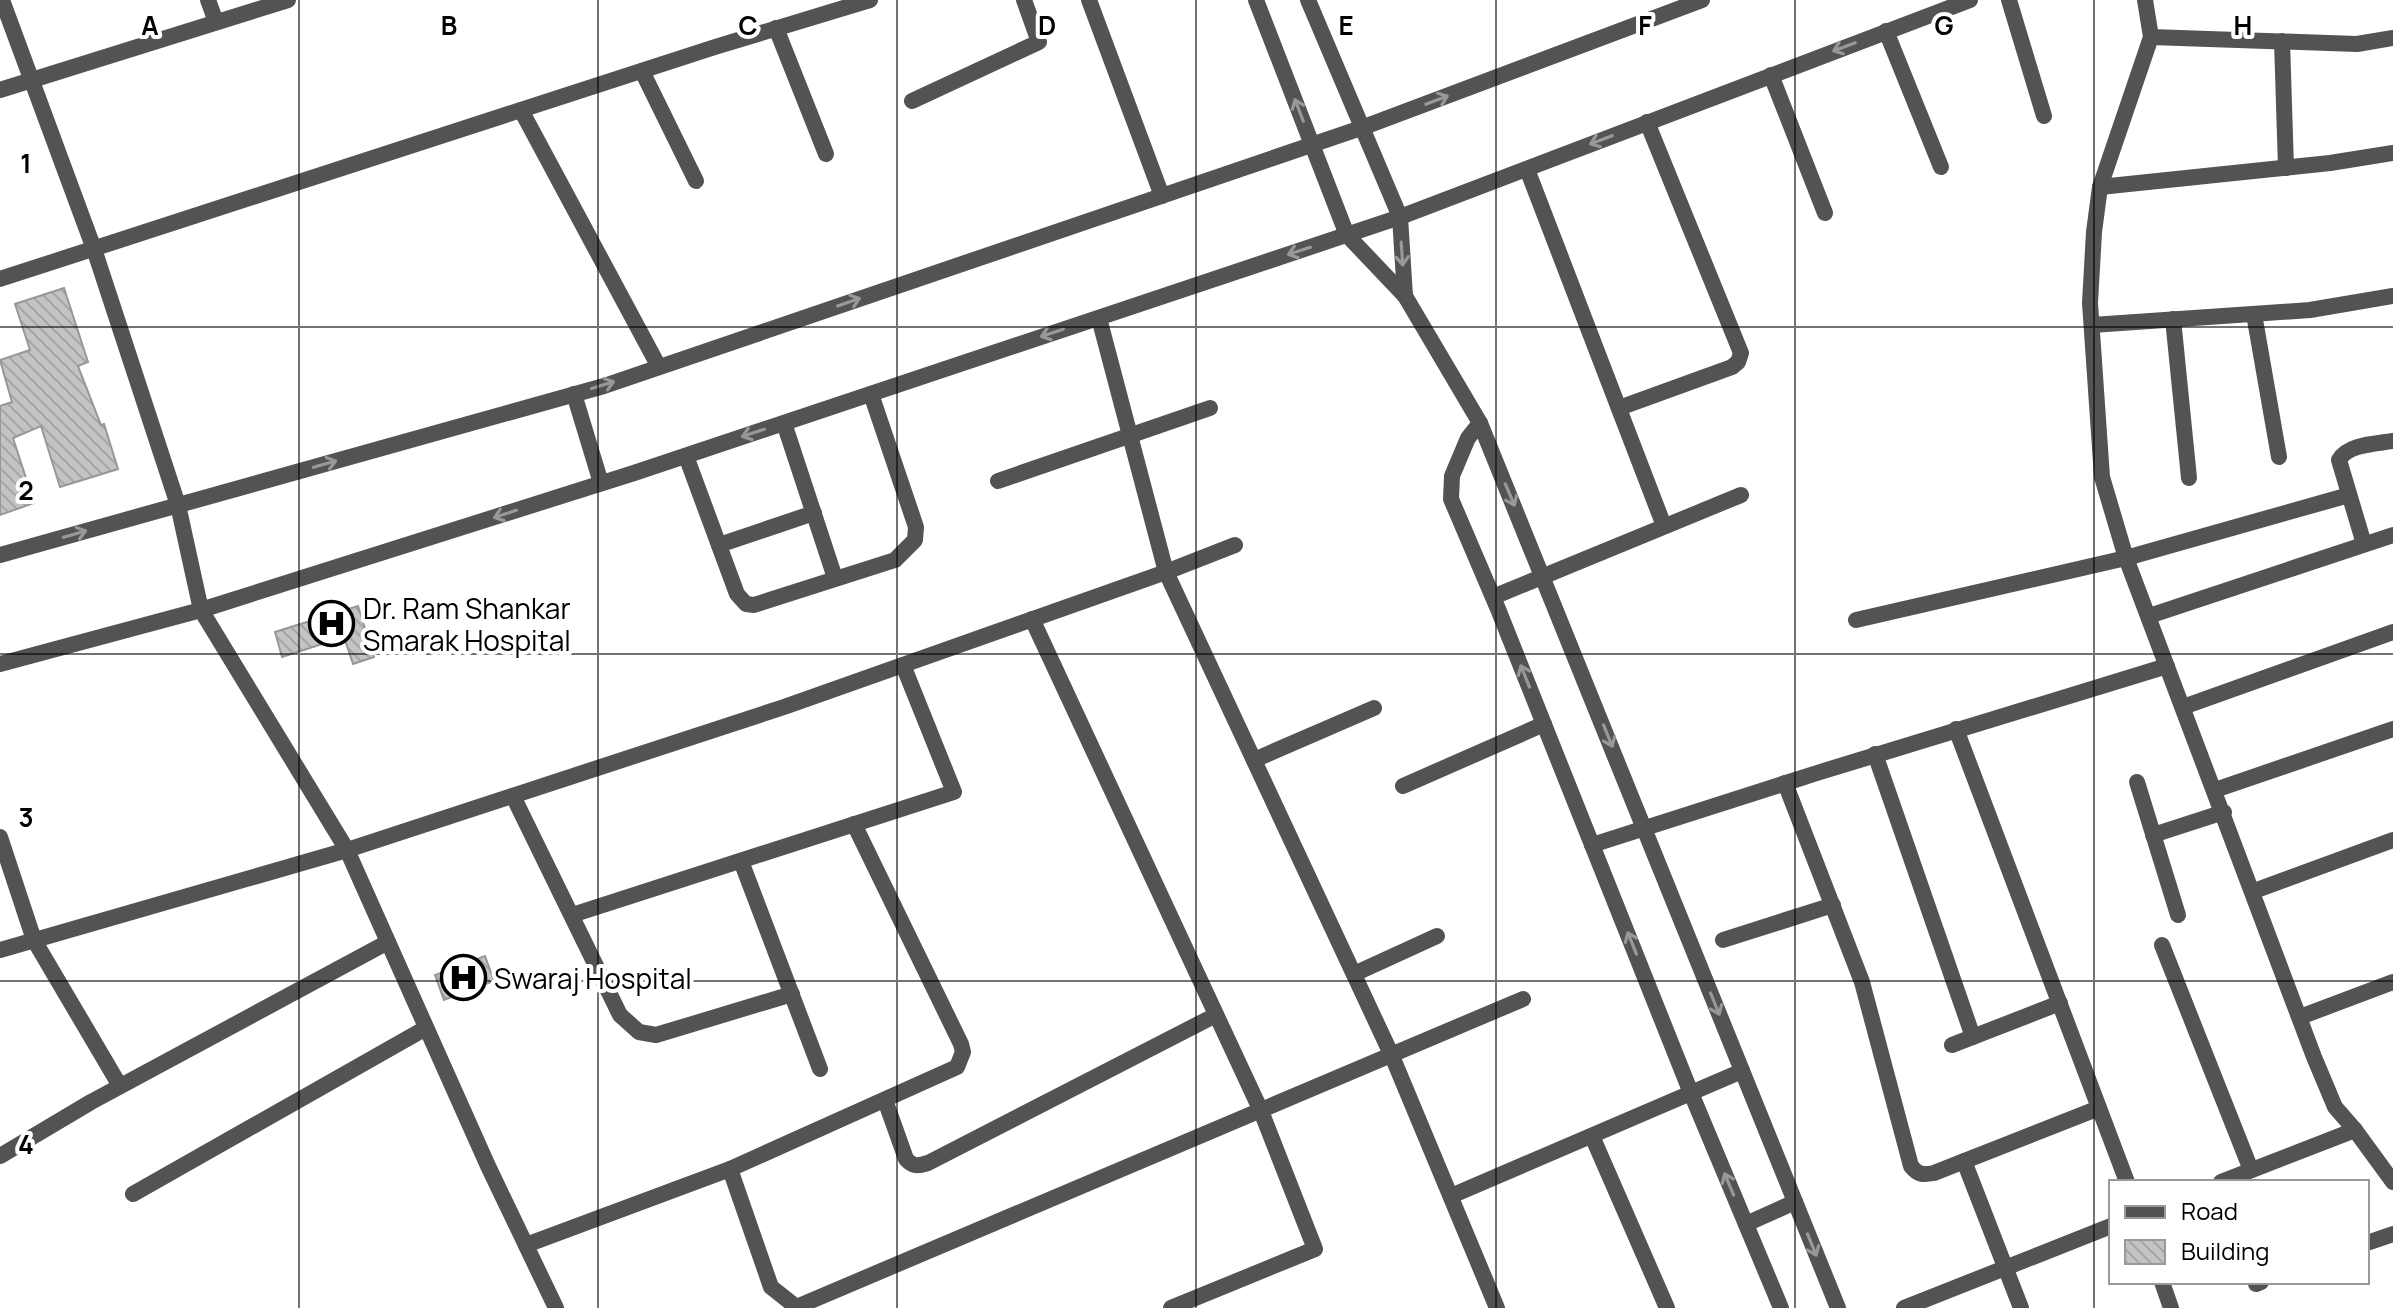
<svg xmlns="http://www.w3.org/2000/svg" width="2393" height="1308" font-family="Manrope,sans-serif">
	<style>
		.building { fill: url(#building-back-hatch); stroke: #979797; stroke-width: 2 }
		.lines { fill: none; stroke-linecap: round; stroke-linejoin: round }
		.minor { stroke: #535353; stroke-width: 16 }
		.tertiary { stroke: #535353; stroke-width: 16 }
		.oneway { stroke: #989898 }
		.grid { fill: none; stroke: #000; stroke-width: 2; stroke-opacity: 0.55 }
		.labels { text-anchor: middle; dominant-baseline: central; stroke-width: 8; stroke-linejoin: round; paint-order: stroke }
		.poi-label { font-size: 28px; fill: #000; stroke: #fff; text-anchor: start }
		.grid-label { font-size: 26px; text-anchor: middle; font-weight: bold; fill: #000; stroke: #fff; stroke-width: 8; stroke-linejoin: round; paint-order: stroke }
	</style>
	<defs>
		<pattern id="building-back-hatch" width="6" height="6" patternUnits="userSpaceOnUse" patternTransform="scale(2)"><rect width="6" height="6" fill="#c3c3c3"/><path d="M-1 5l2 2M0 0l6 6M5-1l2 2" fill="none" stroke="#a6a6a6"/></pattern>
	</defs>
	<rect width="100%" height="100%" fill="#fff"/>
	<g class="building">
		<path d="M64 288 88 362 78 366 101 425 104 424 118 469 60 487 41 426 13 438 34 503 0 515V406L12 402 0 360 30 350 15 304Z"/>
		<path d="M358 606 374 657 353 664 344 637 282 657 275 632Z"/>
		<path d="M485 956 494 981 444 1000 435 975Z"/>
	</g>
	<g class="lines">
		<g class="minor">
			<path d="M2 0 94 249 178 505 201 610 347 850 488 1166 556 1308"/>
			<path d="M208 0 216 22"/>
			<path d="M1089 0 1162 196"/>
			<path d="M2009 0 2044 116"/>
			<path d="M2145 0 2151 37 2100 187 2094 232 2090 303 2102 477 2126 558 2314 1057 2335 1107 2355 1130"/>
			<path d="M776 28 826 154"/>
			<path d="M1886 31 1941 167"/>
			<path d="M2151 37 2357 44 2393 38"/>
			<path d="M2282 41 2286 168"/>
			<path d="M642 71 696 181"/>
			<path d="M1771 75 1825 213"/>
			<path d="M0 90 288 0"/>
			<path d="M912 101 1039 42 1024 0"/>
			<path d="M521 110 659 367"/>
			<path d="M1527 169 1664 526"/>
			<path d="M2100 187 2330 163 2393 153"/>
			<path d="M0 279 715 47 870 0"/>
			<path d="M2254 314 2279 457"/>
			<path d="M1099 318 1166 572 1392 1056 1497 1308"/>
			<path d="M2173 319 2189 478"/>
			<path d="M2092 325 2310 310 2393 296"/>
			<path d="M1619 408 1732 367 1738 362 1741 353 1647 122"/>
			<path d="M784 423 835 578"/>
			<path d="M686 456 737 594 746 604 754 605 895 560 915 540 916 527 871 394"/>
			<path d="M998 481 1210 408"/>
			<path d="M2364 544 2339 460C2348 444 2376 444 2393 441"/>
			<path d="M719 545 814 513"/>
			<path d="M1493 597 1741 495"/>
			<path d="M2149 616 2393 535"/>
			<path d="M1032 619 1261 1111 1315 1249 1171 1308"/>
			<path d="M1856 620 2126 558 2349 495"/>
			<path d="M2183 707 2393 632"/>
			<path d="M1956 729 2127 1182"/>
			<path d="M1875 754 1973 1037"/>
			<path d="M1254 760 1374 708"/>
			<path d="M2137 782 2178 915"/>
			<path d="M1785 783 1862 982 1911 1166C1918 1175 1923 1175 1934 1173L2099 1108"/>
			<path d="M1403 786 1544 724"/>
			<path d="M2215 790 2393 729"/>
			<path d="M513 796 620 1015 639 1032 656 1035 792 994"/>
			<path d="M2153 835 2224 812"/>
			<path d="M0 837 34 940 120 1086"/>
			<path d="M1592 845 1817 773 2167 666"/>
			<path d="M741 861 820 1069"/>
			<path d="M2254 891 2393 840"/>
			<path d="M572 915 954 792 903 665"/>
			<path d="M1723 940 1833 905"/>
			<path d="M2162 945 2251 1170"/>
			<path d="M0 950 347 850 784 707 1166 572 1235 545"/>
			<path d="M1354 974 1437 936"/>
			<path d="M2300 1017 2393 982"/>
			<path d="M1952 1045 2060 1003"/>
			<path d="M885 1100 906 1159C913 1167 918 1166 928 1163L1216 1015"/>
			<path d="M1592 1136 1667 1308"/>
			<path d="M0 1156 91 1102 388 942"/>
			<path d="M1964 1161 2021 1308"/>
			<path d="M730 1169 771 1287 795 1306"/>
			<path d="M2221 1182 2355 1130 2393 1182"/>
			<path d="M133 1194 426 1028"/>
			<path d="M1451 1196 1742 1071"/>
			<path d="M2367 1243 2393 1234"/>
			<path d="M526 1245 730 1169 957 1067 963 1052 961 1044 854 824"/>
			<path d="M2162 1282 2171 1308"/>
			<path d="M2256 1284 2261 1282"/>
			<path d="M794 1308 1523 999"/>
			<path d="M1904 1308 2111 1226"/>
		</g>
		<g class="tertiary">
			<path d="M1256 0 1347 235 1405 296 1480 423 1838 1308"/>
			<path d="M1308 0 1400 217 1405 296"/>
			<path d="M574 394 601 483"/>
			<path d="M1480 423 1468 438 1452 476 1451 499 1498 609 1691 1093 1781 1308"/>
			<path d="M0 555 604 386 1364 127 1702 0"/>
			<path d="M0 664 201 610 634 473 1400 217 1970 0"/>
			<path d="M1746 1224 1795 1202"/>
		</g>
	</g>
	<defs><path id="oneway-shaft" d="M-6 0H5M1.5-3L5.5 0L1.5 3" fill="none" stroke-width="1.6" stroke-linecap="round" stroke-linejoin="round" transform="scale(2)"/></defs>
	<g class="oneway">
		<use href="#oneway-shaft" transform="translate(1844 47) rotate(159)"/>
		<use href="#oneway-shaft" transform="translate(1437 100) rotate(-21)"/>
		<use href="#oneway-shaft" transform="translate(1299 110) rotate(-111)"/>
		<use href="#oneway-shaft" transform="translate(1601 140) rotate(159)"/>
		<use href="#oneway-shaft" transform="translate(1299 251) rotate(162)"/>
		<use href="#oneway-shaft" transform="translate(1402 254) rotate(86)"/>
		<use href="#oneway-shaft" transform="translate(849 302) rotate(-19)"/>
		<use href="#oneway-shaft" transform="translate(1052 333) rotate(162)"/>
		<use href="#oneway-shaft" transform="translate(603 385) rotate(-17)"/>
		<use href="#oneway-shaft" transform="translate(753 433) rotate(162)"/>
		<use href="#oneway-shaft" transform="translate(325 464) rotate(-16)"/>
		<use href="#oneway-shaft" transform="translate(1510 495) rotate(67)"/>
		<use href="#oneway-shaft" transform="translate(505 514) rotate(162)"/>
		<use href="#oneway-shaft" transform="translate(75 534) rotate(-16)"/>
		<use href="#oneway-shaft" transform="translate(1525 676) rotate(-112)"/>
		<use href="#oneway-shaft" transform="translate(1608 736) rotate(68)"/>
		<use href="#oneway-shaft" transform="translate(1632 943) rotate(-112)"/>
		<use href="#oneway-shaft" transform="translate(1715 1004) rotate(68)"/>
		<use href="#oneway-shaft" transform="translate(1729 1184) rotate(-113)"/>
		<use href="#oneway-shaft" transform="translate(1812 1245) rotate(68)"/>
	</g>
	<path class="grid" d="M299 0V1308M598 0V1308M897 0V1308M1196 0V1308M1496 0V1308M1795 0V1308M2094 0V1308M0 327H2393M0 654H2393M0 981H2393"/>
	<defs>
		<symbol id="hospital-ring" viewBox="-11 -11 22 22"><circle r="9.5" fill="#fff" stroke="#000" stroke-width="1.5"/><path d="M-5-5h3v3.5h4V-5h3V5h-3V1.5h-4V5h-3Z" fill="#000"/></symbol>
	</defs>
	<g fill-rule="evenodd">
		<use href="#hospital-ring" x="306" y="598" width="51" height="51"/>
		<use href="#hospital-ring" x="438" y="952" width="51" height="51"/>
	</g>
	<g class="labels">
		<g class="poi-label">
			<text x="363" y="608">Dr. Ram Shankar<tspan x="363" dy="32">Smarak Hospital</tspan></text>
			<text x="494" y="978">Swaraj Hospital</text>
		</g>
	</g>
	<g class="grid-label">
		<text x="150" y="35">A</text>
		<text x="449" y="35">B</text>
		<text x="748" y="35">C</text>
		<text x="1047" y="35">D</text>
		<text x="1346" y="35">E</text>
		<text x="1645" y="35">F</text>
		<text x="1944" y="35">G</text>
		<text x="2243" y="35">H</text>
		<text x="26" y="173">1</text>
		<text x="26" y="500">2</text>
		<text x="26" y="827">3</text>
		<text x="26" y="1154">4</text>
	</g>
	<rect x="2109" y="1180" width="260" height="104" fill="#ffffff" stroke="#999999" stroke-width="2"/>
	<rect x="2125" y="1206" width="40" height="12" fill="#535353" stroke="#999999" stroke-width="2"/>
	<text x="2181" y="1220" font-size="24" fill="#000000">Road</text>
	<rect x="2125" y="1240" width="40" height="24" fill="url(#building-back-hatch)" stroke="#999999" stroke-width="2"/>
	<text x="2181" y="1260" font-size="24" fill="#000000">Building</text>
</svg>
